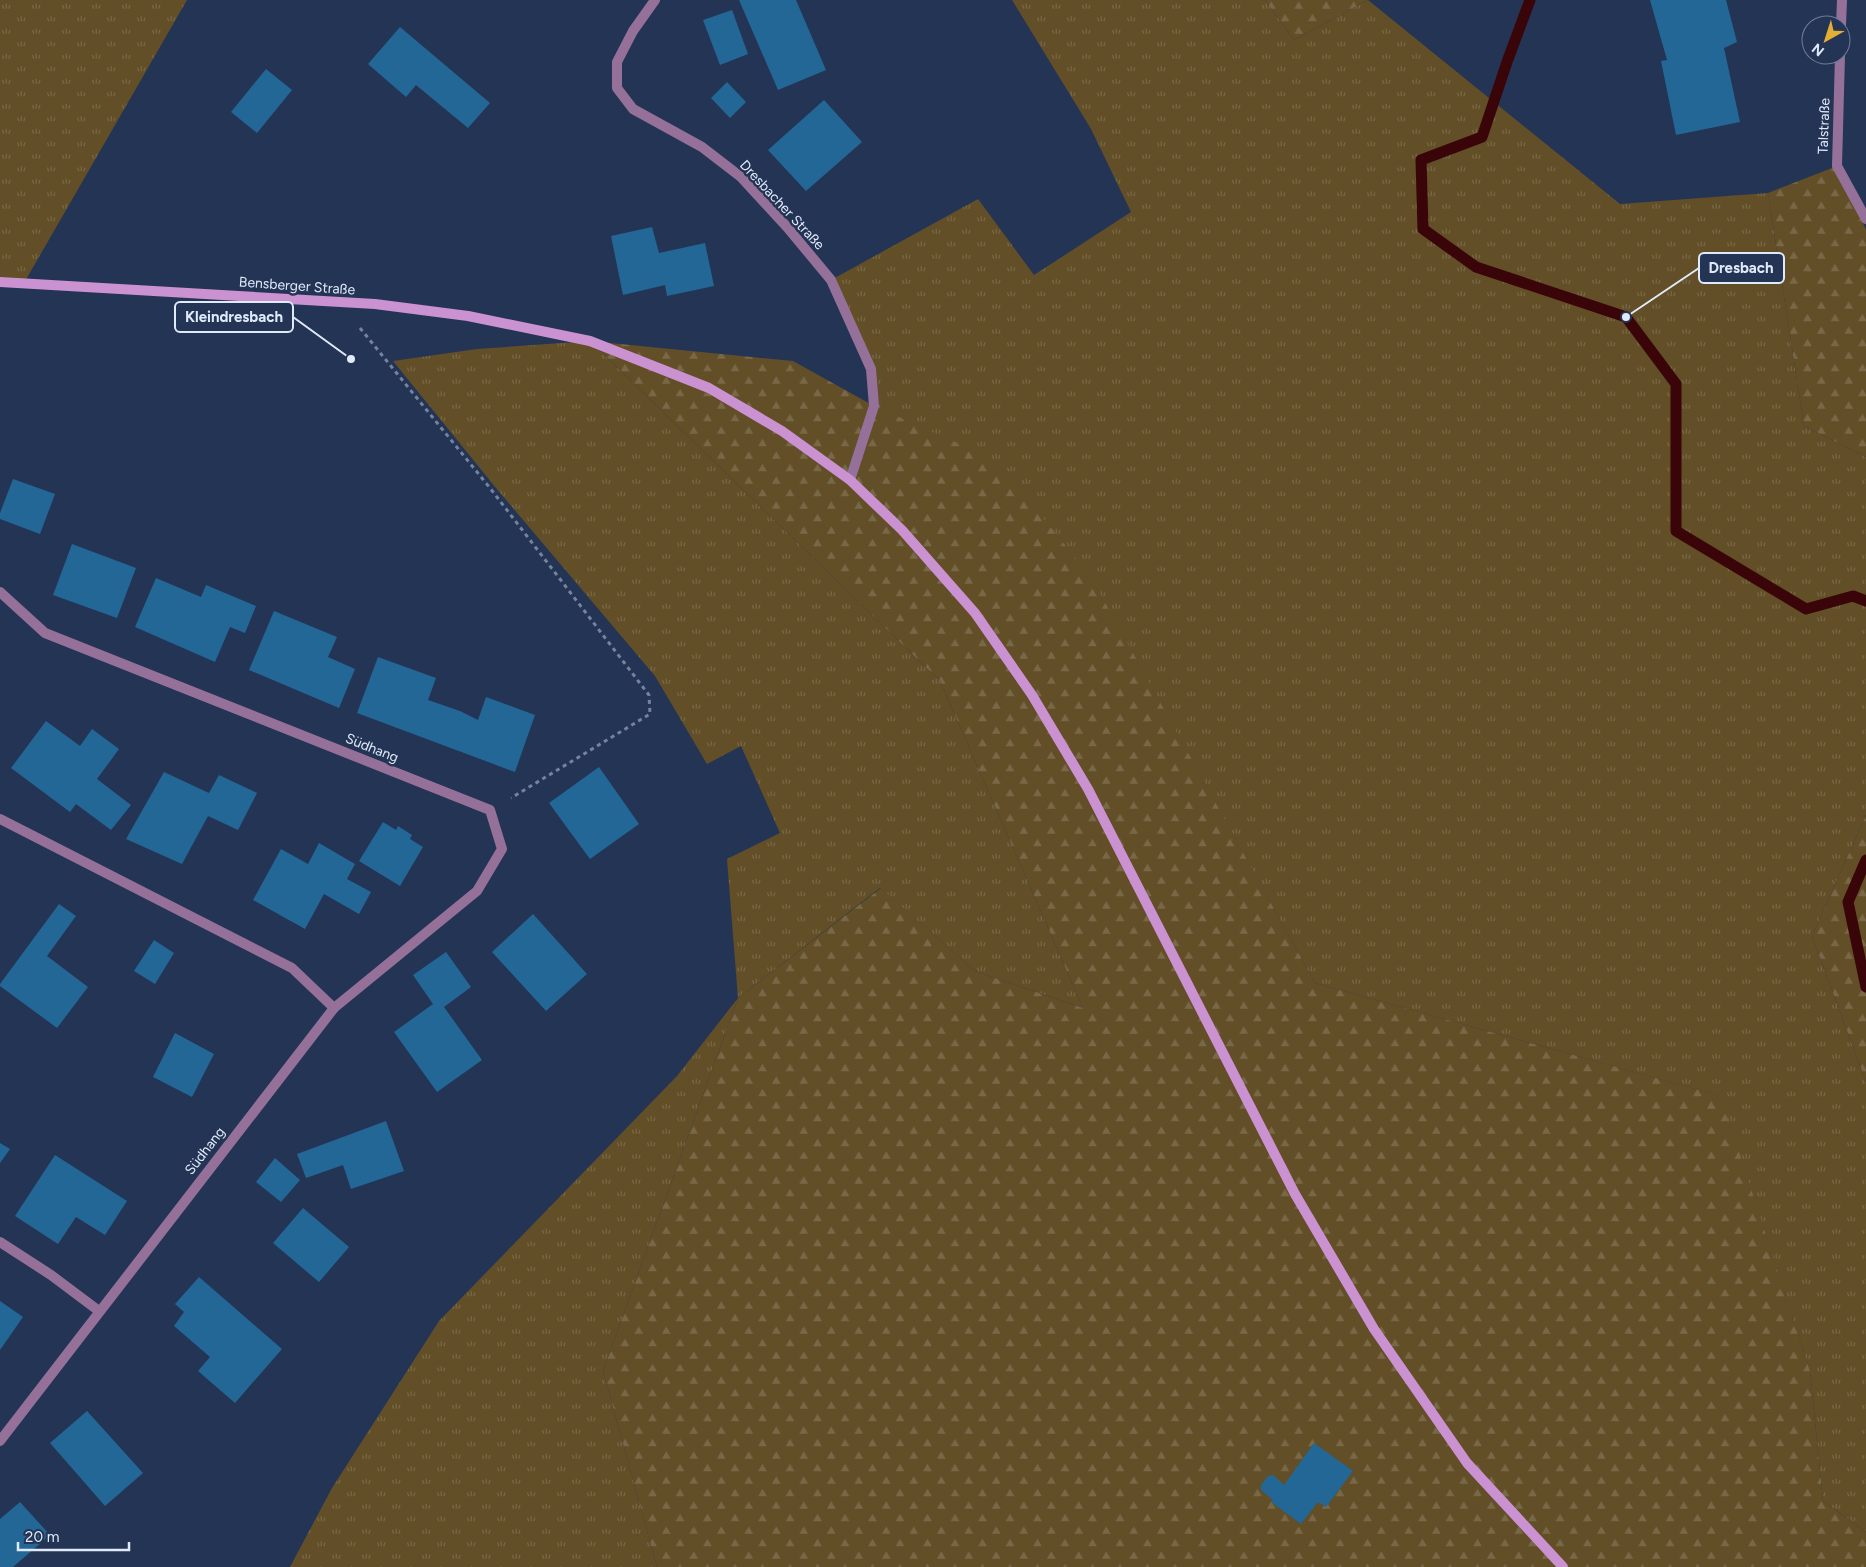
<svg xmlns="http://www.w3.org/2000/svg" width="1866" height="1567" font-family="Figtree,sans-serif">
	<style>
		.grass { fill: url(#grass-tufts) }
		.forest { fill: url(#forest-firs) }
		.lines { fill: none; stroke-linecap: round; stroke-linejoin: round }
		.stream { stroke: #390508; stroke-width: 11 }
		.building { fill: #236796 }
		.path { stroke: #76839d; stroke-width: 3; stroke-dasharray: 4 4; stroke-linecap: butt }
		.minor { stroke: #957199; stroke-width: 10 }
		.secondary { stroke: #ca92d1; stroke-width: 10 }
		.labels { text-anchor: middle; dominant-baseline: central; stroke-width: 5; stroke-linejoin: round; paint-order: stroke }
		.street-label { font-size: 14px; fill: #e1eafb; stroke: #243455 }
		.leader { fill: none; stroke: #e1eafb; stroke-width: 2 }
		.callout-dot { fill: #e1eafb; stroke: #243455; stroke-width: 2 }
		.callout { fill: #243455; stroke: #e1eafb; stroke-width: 2 }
		.callout-label { font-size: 15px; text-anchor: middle; font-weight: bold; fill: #e1eafb }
	</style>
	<defs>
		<pattern id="grass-tufts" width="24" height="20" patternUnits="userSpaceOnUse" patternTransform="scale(1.25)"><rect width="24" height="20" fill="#624e27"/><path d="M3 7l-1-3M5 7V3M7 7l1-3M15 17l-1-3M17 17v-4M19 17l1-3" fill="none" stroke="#786847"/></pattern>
		<pattern id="forest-firs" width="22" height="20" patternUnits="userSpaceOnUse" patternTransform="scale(1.25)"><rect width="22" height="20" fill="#624e27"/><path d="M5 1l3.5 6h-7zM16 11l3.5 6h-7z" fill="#786847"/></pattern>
	</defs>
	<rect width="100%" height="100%" fill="#243455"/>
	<g class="grass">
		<path d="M0 0H187L24 283 0 282Z"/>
		<path d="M1012 0H1265L1294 40 1368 0 1620 204 1768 193 1804 426 1866 457V815L1812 936 1866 1082V1532L1823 1501 1810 1371 1720 1096 1315 983 1091 579 874 406 871 369 831 280 978 199 1034 275 1131 212 1091 129Z"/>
		<path d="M590 341 940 681 1083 1008 975 971 880 888 738 998 603 1371 657 1567H290L332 1488 439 1321 677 1076 738 998 727 859 780 833 741 746 707 764 655 676 496 488 393 361 477 349Z"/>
	</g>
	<g class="forest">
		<path d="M1265 0H1368L1294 40Z"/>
		<path d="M1837 166 1866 230V457L1804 426 1768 193Z"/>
		<path d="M590 341 793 361 874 406 996 460 1091 577 1315 983 1721 1096 1810 1371 1823 1501 1866 1532V1567H657L603 1371 738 998 881 888 975 971 1083 1008 940 681Z"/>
		<path d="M1866 815V1082L1812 936Z"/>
	</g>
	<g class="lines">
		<g class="stream">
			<path d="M1530 0 1507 62 1482 137 1421 160 1423 229 1476 267 1626 317 1676 384V531L1806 609 1853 596 1866 601"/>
			<path d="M1866 860 1848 902 1866 987"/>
		</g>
	</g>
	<g class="building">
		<path d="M739 0H796L826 70 778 90Z"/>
		<path d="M1650 0H1726L1737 42 1724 48 1740 122 1676 135 1661 61 1667 60Z"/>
		<path d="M732 10 748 54 720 65 703 20Z"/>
		<path d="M400 27 490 103 468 128 416 85 406 97 368 64Z"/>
		<path d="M266 69 292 90 257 133 231 112Z"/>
		<path d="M727 82 746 102 730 118 711 98Z"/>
		<path d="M824 100 862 142 806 191 768 150Z"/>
		<path d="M652 227 659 253 705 243 714 286 667 296 665 285 623 295 611 236Z"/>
		<path d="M13 479 55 494 40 534 0 519V513Z"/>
		<path d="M72 544 136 568 117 618 53 595Z"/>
		<path d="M156 578 201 597 206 585 256 606 245 633 230 627 215 662 135 627Z"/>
		<path d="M274 611 337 637 328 657 355 669 339 708 249 670Z"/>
		<path d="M378 657 436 678 428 700 460 711 478 720 486 697 535 715 515 772 357 713Z"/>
		<path d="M46 721 80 746 92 729 119 749 97 779 131 805 111 830 76 804 70 812 11 768Z"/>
		<path d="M599 767 639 824 590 859 549 803Z"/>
		<path d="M164 772 209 793 219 775 257 793 238 830 208 816 182 864 126 839Z"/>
		<path d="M383 822 396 830 398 826 412 835 410 839 423 847 400 886 359 861Z"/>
		<path d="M319 843 355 864 347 879 371 892 359 914 324 894 305 929 253 900 281 849 308 864Z"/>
		<path d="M59 904 76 916 47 956 88 987 57 1028 0 986V984Z"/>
		<path d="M533 914 587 974 546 1011 492 952Z"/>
		<path d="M154 940 174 953 155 984 134 971Z"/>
		<path d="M446 952 471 987 444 1007 482 1060 437 1092 394 1032 433 1004 413 975Z"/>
		<path d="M175 1033 214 1054 192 1097 153 1077Z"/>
		<path d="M386 1121 404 1171 351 1189 343 1165 306 1178 297 1154Z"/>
		<path d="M0 1143 10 1149 0 1163Z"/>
		<path d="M55 1155 127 1201 105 1235 76 1217 58 1244 15 1216Z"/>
		<path d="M275 1158 300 1180 281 1202 256 1182Z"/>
		<path d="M303 1208 349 1247 319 1282 273 1243Z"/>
		<path d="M199 1277 282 1349 235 1403 198 1371 210 1357 174 1326 184 1312 175 1304Z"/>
		<path d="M0 1301 23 1317 0 1350Z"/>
		<path d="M87 1411 143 1473 105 1506 50 1443Z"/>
		<path d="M1314 1443 1353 1471 1326 1507 1318 1502 1301 1524 1271 1502 1273 1500 1261 1490V1485L1268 1476 1273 1475 1284 1485Z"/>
		<path d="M20 1502 50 1535 13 1567H0V1519Z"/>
	</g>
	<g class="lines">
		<path class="path" d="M360 328 490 488 649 695 650 714 511 798"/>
		<g class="minor">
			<path d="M655 0 633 31 617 62V88L633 109 702 147 741 177 787 227 831 280 871 369 874 406 850 480"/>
			<path d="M1841 25 1842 0"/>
			<path d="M1840 55 1837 166 1866 219"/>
			<path d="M0 592 45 633 490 810 502 849 477 891 334 1008 0 1441"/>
			<path d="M0 819 292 968 334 1008"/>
			<path d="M0 1242 51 1275 99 1311"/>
		</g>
		<path class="secondary" d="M0 282 375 304 468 316 590 341 709 388 782 431 850 480 902 530 975 613 1032 695 1088 789 1295 1194 1374 1329 1467 1463 1563 1567"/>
	</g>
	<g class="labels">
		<g class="street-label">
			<text transform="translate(1824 126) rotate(-88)">Talstraße</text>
			<text transform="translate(782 205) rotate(47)">Dresbacher Straße</text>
			<text transform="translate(297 286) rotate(4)">Bensberger Straße</text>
			<text transform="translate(372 748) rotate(22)">Südhang</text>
			<text transform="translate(205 1151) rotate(-52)">Südhang</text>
		</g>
	</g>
	<path class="leader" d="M1626 317L1699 268M351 359L293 317"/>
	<g class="callout-dot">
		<circle cx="1626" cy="317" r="5"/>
		<circle cx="351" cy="359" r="5"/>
	</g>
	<g class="callout">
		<rect x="1699" y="253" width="85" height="30" rx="5"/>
		<rect x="175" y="302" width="118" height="30" rx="5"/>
	</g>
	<g class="callout-label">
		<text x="1741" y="273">Dresbach</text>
		<text x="234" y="322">Kleindresbach</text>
	</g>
	<g transform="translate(1826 40) rotate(219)"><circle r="24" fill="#243455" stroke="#707d97"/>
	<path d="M0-4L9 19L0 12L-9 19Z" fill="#e4ae35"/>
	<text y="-8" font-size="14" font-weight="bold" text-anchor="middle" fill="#e1eafb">N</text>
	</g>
	<path d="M18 1542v8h111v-8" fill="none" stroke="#e1eafb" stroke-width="2.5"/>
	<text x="25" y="1542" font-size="15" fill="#e1eafb" stroke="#243455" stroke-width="4" paint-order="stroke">20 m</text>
</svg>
